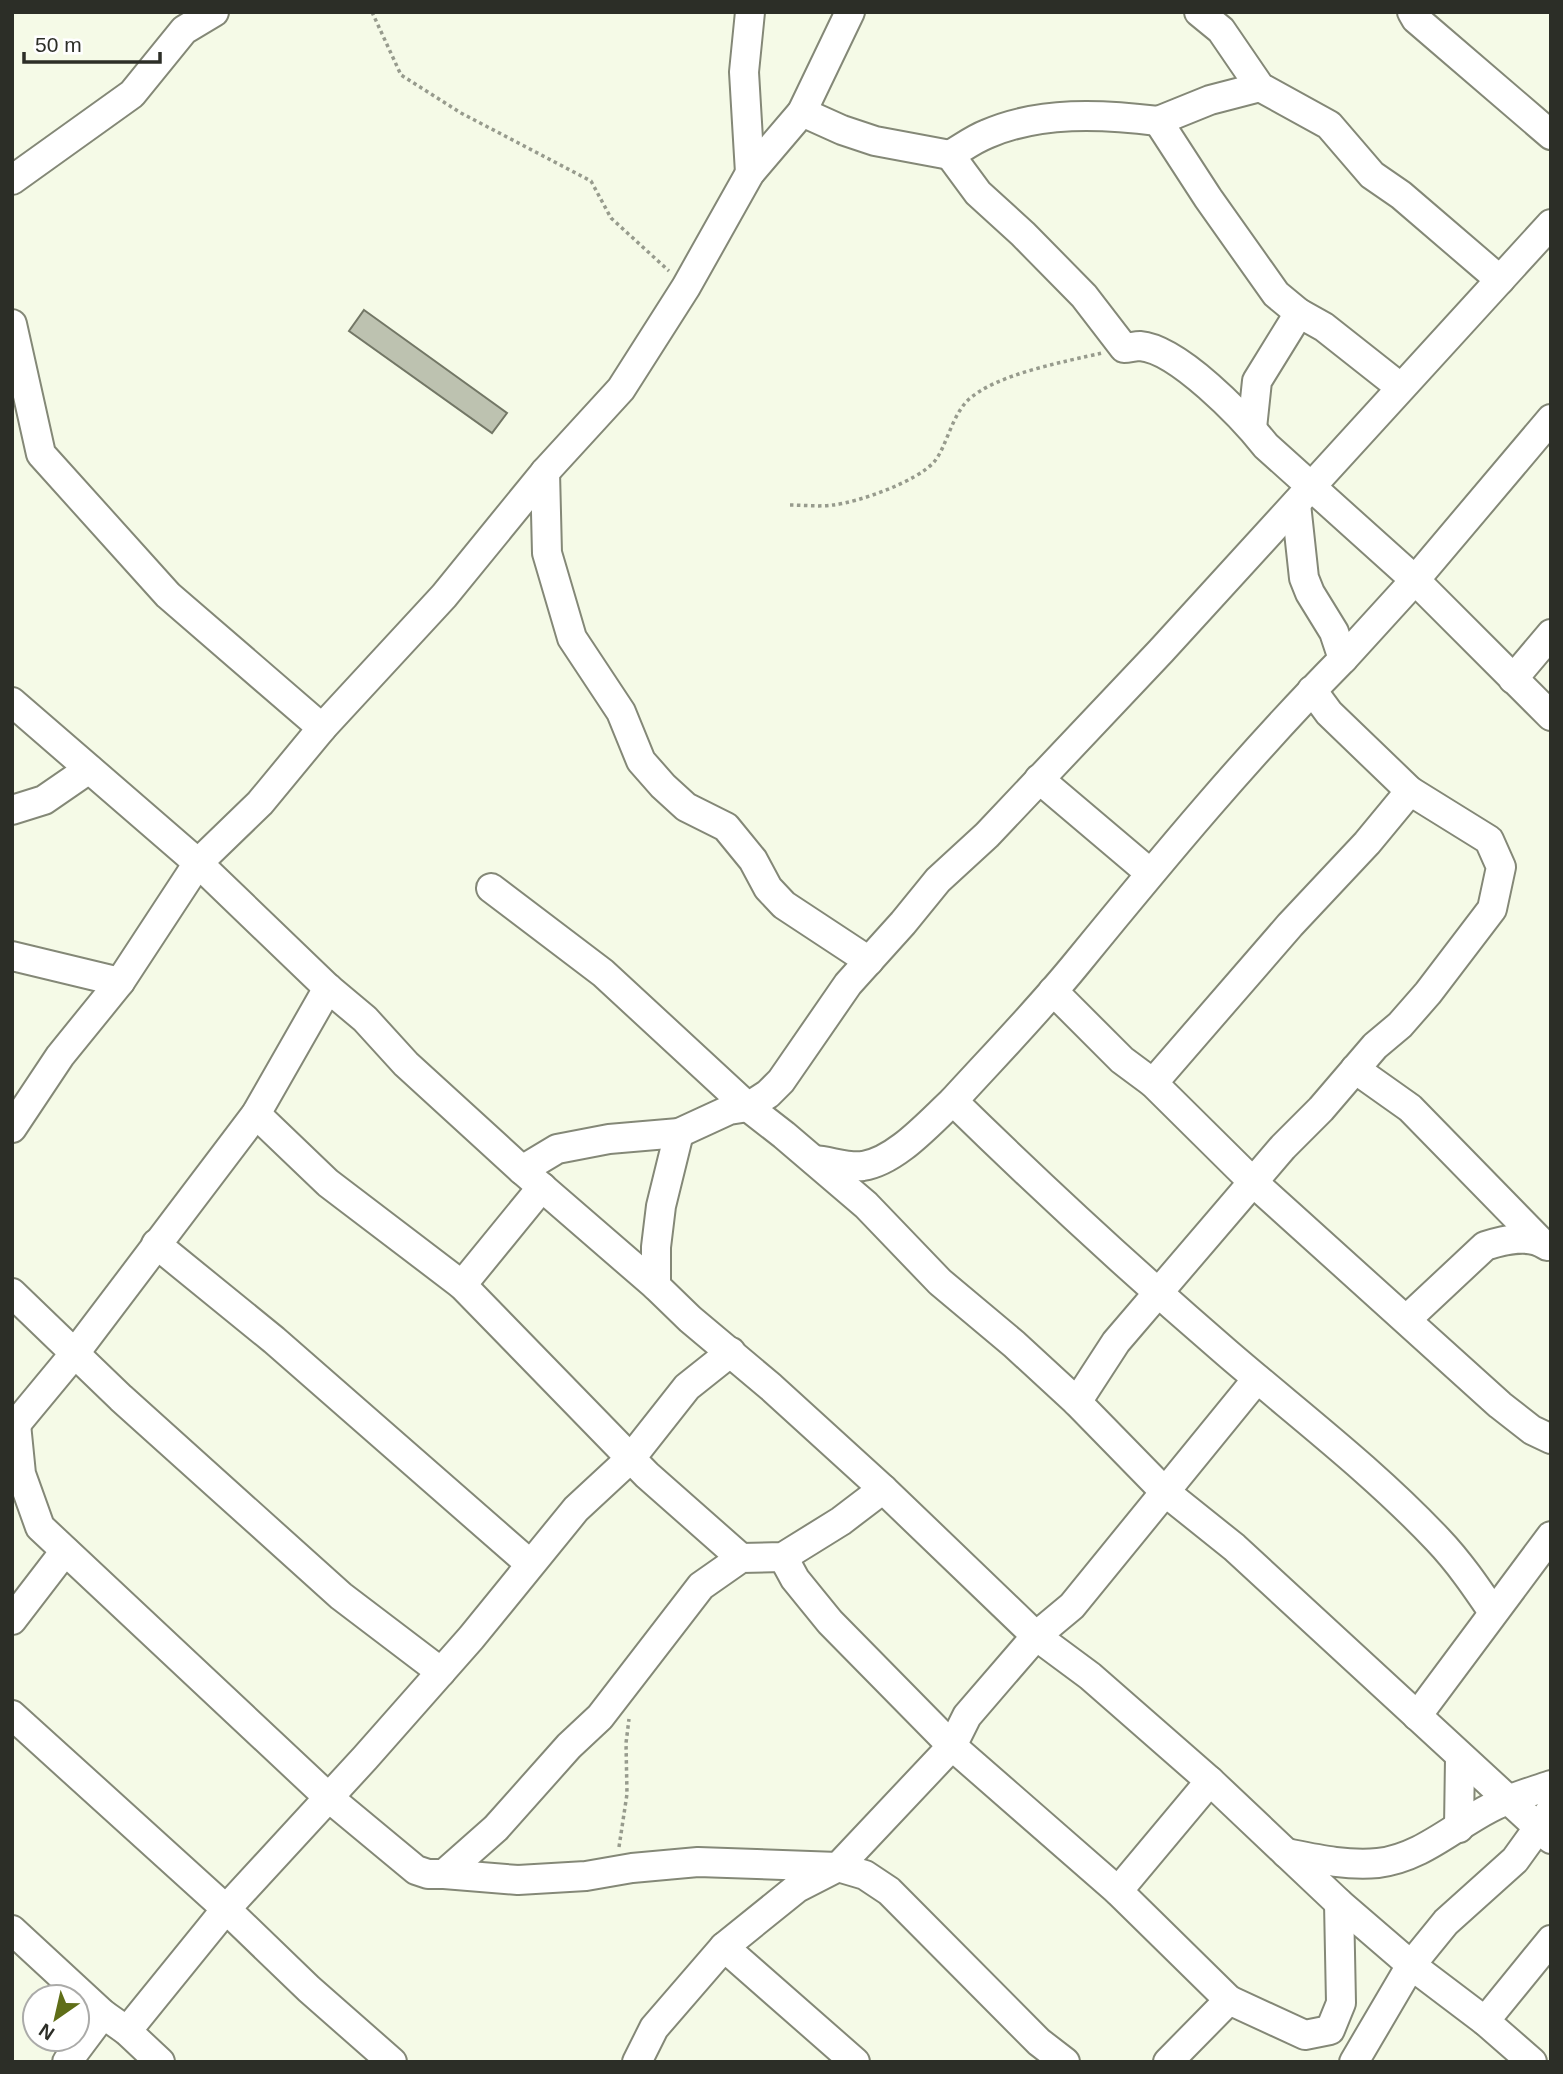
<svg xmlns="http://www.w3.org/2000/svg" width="1563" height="2074" font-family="Helvetica,sans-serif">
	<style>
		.building { fill: #bdc2b0; stroke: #737766; stroke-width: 2 }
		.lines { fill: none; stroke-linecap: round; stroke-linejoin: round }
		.minor-casing { stroke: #848877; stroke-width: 32 }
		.path { stroke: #979b8d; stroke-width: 3.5; stroke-dasharray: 3.5 3.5; stroke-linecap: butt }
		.minor { stroke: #fff; stroke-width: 28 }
	</style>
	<rect width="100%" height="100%" fill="#f5fae7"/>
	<path class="building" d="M364 310 507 413 492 433 349 331Z"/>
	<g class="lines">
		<defs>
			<g id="minor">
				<path d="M750 12 744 72 750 173"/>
				<path d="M1199 12 1221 30 1260 87 1329 125 1372 175 1401 195 1500 280"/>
				<path d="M1412 12 1416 19 1551 135"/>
				<path d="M1260 87 1210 100 1158 121 1208 198 1276 294 1299 313 1324 327 1400 387"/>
				<path d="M802 112 842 130 875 141 950 155"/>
				<path d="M1158 121C1102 114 1040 111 987 134 974 139 962 148 950 155L978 193 1023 234 1084 296 1124 348C1129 348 1135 346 1140 346 1178 349 1243 417 1266 446L1415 580 1551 716"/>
				<path d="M12 180 132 94 184 30 214 12"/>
				<path d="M12 324 41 454 168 595 322 728"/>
				<path d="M1252 428 1257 381 1299 313"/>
				<path d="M545 472 547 553 572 638 621 712 641 761 663 786 686 807 726 827 753 860 768 888 784 905 869 961"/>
				<path d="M1296 504 1304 578 1310 593 1334 632 1343 659C1249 754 1162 859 1077 963 1038 1011 994 1056 953 1101 1042 1188 1133 1272 1227 1353 1299 1415 1373 1471 1438 1540 1459 1562 1476 1587 1493 1612"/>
				<path d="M1343 659 1415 580 1551 419"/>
				<path d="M1513 679 1551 634"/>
				<path d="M1312 690 1329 713 1410 791"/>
				<path d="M12 702 198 863 328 988 365 1019 406 1064 522 1170 656 1286 690 1319 771 1387 883 1489 1036 1636 1090 1676 1210 1781 1339 1903 1411 1965 1485 2021 1532 2062"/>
				<path d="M1039 779 1150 873"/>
				<path d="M12 810 44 800 89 769"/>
				<path d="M491 888 603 973 748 1107 784 1135 866 1205 940 1282 1014 1344 1077 1402 1164 1491 1234 1547 1551 1839"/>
				<path d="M12 956 120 982"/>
				<path d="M1053 991 1122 1060 1153 1083 1290 925 1367 843 1410 791 1489 840 1501 867 1492 909 1428 993 1400 1025 1375 1046 1321 1109 1283 1147 1116 1342 1077 1402"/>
				<path d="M1355 1069 1410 1108 1538 1239"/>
				<path d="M1153 1083 1253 1182 1500 1405 1532 1430 1551 1439"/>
				<path d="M256 1114 328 1183 462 1285 542 1187"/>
				<path d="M12 1128 60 1056 120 982 198 863 260 803 322 728 444 596 545 472 621 389 686 287 750 173 802 112 850 12"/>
				<path d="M814 1160C830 1161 847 1168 863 1166 896 1161 929 1123 953 1101"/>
				<path d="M522 1170 557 1149 609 1139 679 1133 729 1110 748 1107 768 1094 781 1081 848 984 903 923 938 880 987 835 1161 651 1551 224"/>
				<path d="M156 1244 274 1340 530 1564"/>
				<path d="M462 1285 647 1475 741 1558"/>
				<path d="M656 1286V1247L661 1206 679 1133"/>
				<path d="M12 1293 121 1398 341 1596 441 1672"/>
				<path d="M1407 1319 1485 1246C1504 1240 1530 1233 1547 1246"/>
				<path d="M16 1424 21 1474 40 1527 328 1797 416 1870 428 1874H444L496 1828 569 1746 600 1717 701 1586 741 1558 783 1557 841 1521 883 1489"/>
				<path d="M12 1429 75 1353 256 1114 328 988"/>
				<path d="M783 1557 795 1579 830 1622 952 1746 1118 1891 1229 2000"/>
				<path d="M12 1620 65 1551"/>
				<path d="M12 1715 226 1909 365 1758 471 1638 576 1509 631 1458 687 1387 731 1352"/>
				<path d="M1417 1716 1551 1536"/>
				<path d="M1459 1828 1460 1758"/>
				<path d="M1286 1853C1316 1859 1347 1866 1378 1863 1421 1858 1453 1827 1490 1808 1509 1798 1531 1792 1551 1785"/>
				<path d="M444 1874 518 1880 586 1876 632 1868 698 1862 838 1867 865 1875 889 1891 1039 2042 1065 2062"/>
				<path d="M1118 1891 1210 1781"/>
				<path d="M12 1930 103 2014 127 2031 160 2062"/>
				<path d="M724 1947 797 1888 838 1867 952 1746 967 1716 1036 1636 1072 1606 1257 1379"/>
				<path d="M1485 2021 1551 1940"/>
				<path d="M127 2031 226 1909 309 1989 392 2062"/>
				<path d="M67 2062 103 2014"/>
				<path d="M637 2062 654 2028 724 1947 855 2062"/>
				<path d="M1168 2062 1229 2000 1305 2035 1330 2030 1341 2003 1339 1903"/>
				<path d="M1354 2062 1411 1965 1446 1922 1515 1860 1551 1810"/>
			</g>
		</defs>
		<use href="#minor" class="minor-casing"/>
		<g class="path">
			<path d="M372 12 401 75 461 113 591 181 611 218 669 271"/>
			<path d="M790 505C804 505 819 507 833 505 859 502 916 482 934 462 946 448 951 418 967 401 995 374 1064 362 1102 353"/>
			<path d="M619 1847 627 1794 626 1743 629 1719"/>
		</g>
		<use href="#minor" class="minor"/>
	</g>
	<rect width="1563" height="2074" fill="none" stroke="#2c2e27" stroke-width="28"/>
	<g transform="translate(56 2018) rotate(214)"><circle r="33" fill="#ffffff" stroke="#ababa9" stroke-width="2"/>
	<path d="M0-5L12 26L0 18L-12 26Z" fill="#5f6e18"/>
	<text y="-10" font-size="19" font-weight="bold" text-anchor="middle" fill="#2c2e27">N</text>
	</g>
	<path d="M24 52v10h136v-10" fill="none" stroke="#2c2e27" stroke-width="3.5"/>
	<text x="35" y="52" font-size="21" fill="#2c2e27" stroke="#ffffff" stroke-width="5" paint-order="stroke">50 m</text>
</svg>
